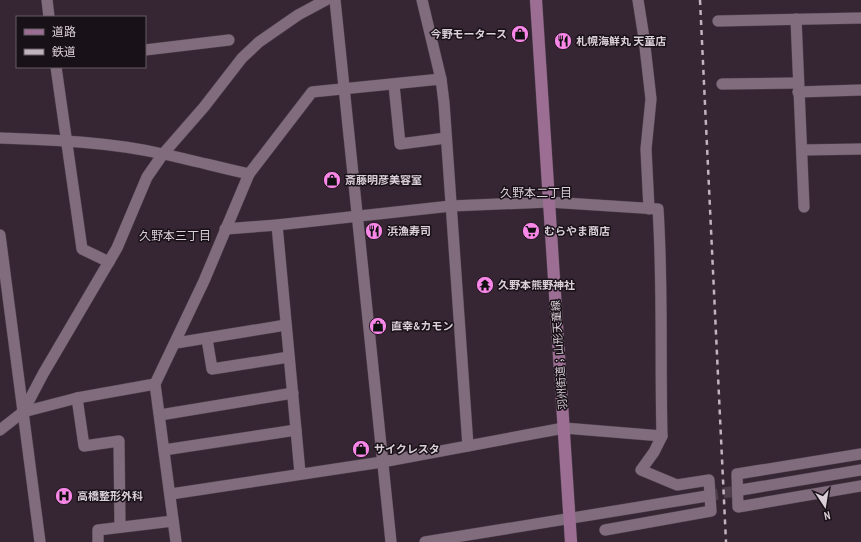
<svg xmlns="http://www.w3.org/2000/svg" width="861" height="542" font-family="'PT Sans Narrow','Noto Sans JP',sans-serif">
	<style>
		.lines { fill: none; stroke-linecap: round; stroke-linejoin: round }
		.minor-tunnel { stroke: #4f3e4c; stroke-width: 11; stroke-dasharray: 11 5.5; stroke-linecap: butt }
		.minor-casing { stroke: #4e404c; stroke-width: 12 }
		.major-casing { stroke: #4e404c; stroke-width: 13 }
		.minor { stroke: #806c7c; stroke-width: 11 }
		.major { stroke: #9c6e94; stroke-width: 12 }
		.rail { stroke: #c0b4be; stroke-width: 2.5; stroke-dasharray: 5 5; stroke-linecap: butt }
		.labels { text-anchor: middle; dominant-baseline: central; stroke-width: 3; stroke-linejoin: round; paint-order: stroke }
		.poi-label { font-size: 11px; font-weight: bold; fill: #dacfd8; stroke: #191118; text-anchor: start }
		.street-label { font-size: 11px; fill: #dacfd8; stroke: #191118 }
		.neighbourhood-label { font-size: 12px; fill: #dacfd8; stroke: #191118 }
	</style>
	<rect width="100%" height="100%" fill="#362533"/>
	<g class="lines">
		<path class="minor-tunnel" d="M707 496 741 490"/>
		<defs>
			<g id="minor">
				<path d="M47 0 49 17"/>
				<path d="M335 0 391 542"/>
				<path d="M422 0 441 79 444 103 468 446"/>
				<path d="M638 0 644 38 651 99 646 149 649 209"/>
				<path d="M796 19 804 207"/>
				<path d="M718 21 861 18"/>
				<path d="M145 50 229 40"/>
				<path d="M56 67 82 249 109 262"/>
				<path d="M722 84 798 83"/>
				<path d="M394 85 400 144 446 138"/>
				<path d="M798 92 861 90"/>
				<path d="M0 138C55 140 110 142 163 154 192 160 221 168 249 174"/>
				<path d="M802 150 861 149"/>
				<path d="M277 225 300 473"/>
				<path d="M0 235 40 542"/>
				<path d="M207 339 212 369 289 357"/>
				<path d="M176 343 286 325"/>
				<path d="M77 398 84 446 119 441 120 527"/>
				<path d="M23 412 77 398 155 384"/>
				<path d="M160 415 293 393"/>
				<path d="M0 430 23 412 43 374 117 248 147 177 163 154 204 107 242 58 259 42 298 15 326 0"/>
				<path d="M164 450 296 430"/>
				<path d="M861 454 737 474 738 507 861 486"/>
				<path d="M741 490 861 470"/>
				<path d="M171 494 382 462 564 428 662 436C660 360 663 284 658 209L549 202 451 206 277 225 225 229"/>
				<path d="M605 530 711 511 709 480 677 485 641 470 654 452 662 436"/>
				<path d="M98 542V530L173 521"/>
				<path d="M176 542 155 384 204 281 249 174 312 92 441 79"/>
				<path d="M425 542 707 496"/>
			</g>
			<path id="major" d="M536 0 571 542"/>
		</defs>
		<use href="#minor" class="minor-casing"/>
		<use href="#major" class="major-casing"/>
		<use href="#minor" class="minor"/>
		<use href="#major" class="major"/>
		<path class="rail" d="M700 0 726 542"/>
	</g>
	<defs>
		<symbol id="shop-disc" viewBox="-11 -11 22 22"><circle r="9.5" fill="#f987e8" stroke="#191118"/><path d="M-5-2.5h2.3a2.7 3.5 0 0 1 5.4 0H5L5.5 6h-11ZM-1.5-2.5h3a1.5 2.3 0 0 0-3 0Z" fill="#111"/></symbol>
		<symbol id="restaurant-disc" viewBox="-11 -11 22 22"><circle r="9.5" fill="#f987e8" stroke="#191118"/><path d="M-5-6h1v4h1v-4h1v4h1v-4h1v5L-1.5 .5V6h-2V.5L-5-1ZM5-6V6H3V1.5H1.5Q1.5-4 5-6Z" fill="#111"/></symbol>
		<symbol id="supermarket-disc" viewBox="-11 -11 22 22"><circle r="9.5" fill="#f987e8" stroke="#191118"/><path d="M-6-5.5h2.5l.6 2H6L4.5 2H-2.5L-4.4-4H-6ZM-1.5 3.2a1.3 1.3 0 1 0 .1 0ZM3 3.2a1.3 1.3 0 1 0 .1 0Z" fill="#111"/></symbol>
		<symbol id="temple-disc" viewBox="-11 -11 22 22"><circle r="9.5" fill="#f987e8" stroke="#191118"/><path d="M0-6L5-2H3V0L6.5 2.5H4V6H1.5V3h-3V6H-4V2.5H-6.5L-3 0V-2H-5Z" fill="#111"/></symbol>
		<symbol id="hospital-disc" viewBox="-11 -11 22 22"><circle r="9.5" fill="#f987e8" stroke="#191118"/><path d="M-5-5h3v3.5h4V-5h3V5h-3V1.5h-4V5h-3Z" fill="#111"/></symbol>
	</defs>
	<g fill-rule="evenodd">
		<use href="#shop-disc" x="510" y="24" width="20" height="20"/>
		<use href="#restaurant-disc" x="553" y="31" width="20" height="20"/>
		<use href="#shop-disc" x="322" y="170" width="20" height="20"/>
		<use href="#restaurant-disc" x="364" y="221" width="20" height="20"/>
		<use href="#supermarket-disc" x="521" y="221" width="20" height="20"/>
		<use href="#temple-disc" x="475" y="275" width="20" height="20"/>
		<use href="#shop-disc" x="368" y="316" width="20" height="20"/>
		<use href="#shop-disc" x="351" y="439" width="20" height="20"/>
		<use href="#hospital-disc" x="54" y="486" width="20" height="20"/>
	</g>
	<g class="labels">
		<g class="poi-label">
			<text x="507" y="34" text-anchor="end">今野モータース</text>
			<text x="576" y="41">札幌海鮮丸 天童店</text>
			<text x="345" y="180">斎藤明彦美容室</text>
			<text x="387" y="231">浜漁寿司</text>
			<text x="544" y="231">むらやま商店</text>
			<text x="498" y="285">久野本熊野神社</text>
			<text x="391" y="326">直幸&amp;カモン</text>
			<text x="374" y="449">サイクレスタ</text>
			<text x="77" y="496">高橋整形外科</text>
		</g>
		<g class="street-label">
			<text transform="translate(559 355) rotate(-94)">羽州街道；山形天童線</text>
		</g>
		<g class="neighbourhood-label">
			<text x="536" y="192">久野本二丁目</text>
			<text x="175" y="235">久野本三丁目</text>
		</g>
	</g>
	<rect x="16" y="16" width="130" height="52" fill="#191118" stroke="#665d65"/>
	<rect x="24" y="29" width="20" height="6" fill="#9c6e94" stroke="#665d65"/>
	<text x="52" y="36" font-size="12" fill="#dacfd8">道路</text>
	<rect x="24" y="49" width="20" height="6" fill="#c0b4be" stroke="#665d65"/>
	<text x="52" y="56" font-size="12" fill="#dacfd8">鉄道</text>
	<g transform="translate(825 506) rotate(168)" stroke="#191118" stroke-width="3" paint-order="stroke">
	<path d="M0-3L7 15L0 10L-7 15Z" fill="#dacfd8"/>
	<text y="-6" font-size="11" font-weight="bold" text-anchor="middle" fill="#dacfd8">N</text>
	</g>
</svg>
